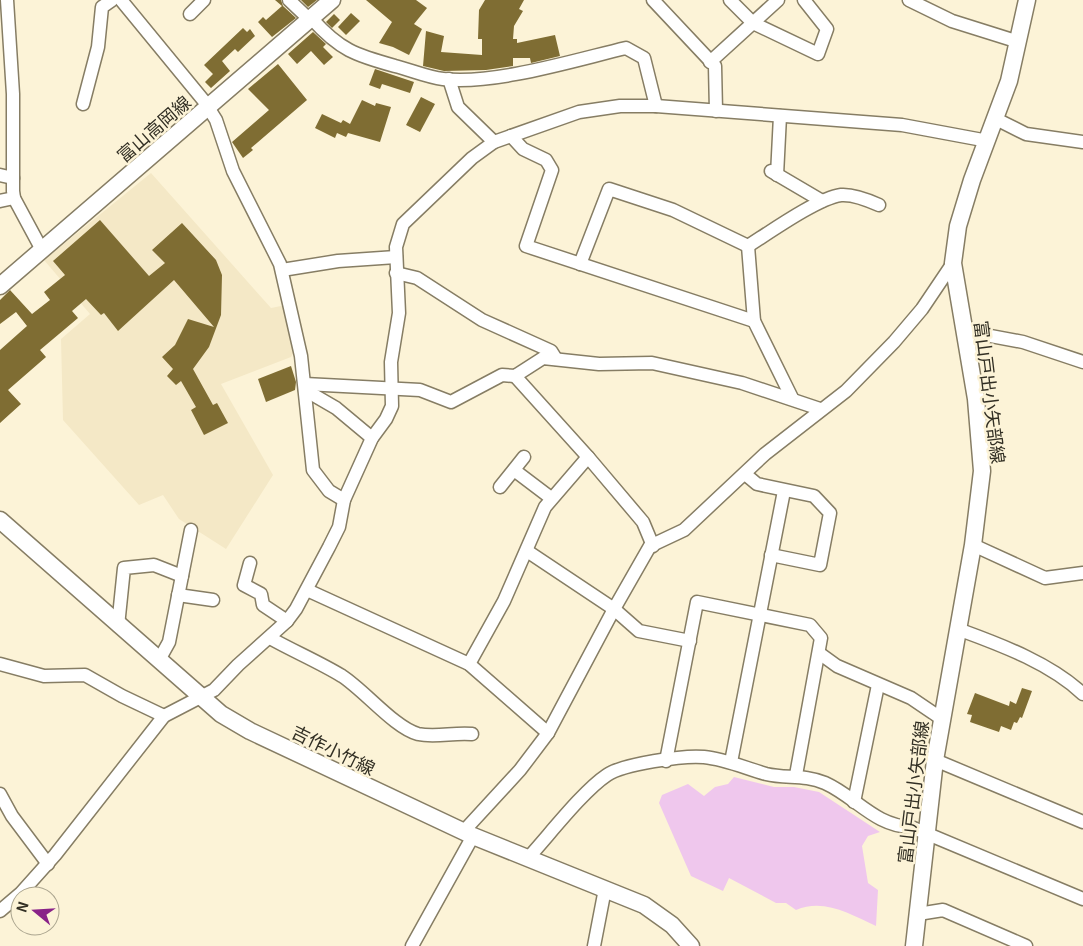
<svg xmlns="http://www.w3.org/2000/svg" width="1083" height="946" font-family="Georgia,'Noto Sans JP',serif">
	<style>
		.built { fill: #f4e8c6 }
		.green { fill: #efc7ed }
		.building { fill: #7f6d33 }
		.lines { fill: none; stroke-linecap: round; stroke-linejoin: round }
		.minor-casing { stroke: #867d64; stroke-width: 15 }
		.major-casing { stroke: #867d64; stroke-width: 19 }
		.minor { stroke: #fff; stroke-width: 12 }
		.major { stroke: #fff; stroke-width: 16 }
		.labels { text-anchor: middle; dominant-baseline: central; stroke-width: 5; stroke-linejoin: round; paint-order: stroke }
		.street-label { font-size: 18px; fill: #322f24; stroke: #fcf3d7 }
	</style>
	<rect width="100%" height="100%" fill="#fcf3d7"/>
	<path class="built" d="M151 173 271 308 286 305 294 352 291 357 221 384 273 475 226 549 179 519 163 495 139 505 63 420 61 339 90 314 44 260Z"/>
	<path class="green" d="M734 777 774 787H794L819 792 880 832 868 836 862 846 868 883 878 890 876 926C850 914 824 898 796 910L786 903H776L729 878 723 891 691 876 659 803 662 795 688 784 704 796 715 787 728 784Z"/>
	<g class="building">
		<path d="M275 0H281L283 6 296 18 272 37 258 22 263 17 266 20 282 6Z"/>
		<path d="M301 0H317L308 7Z"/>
		<path d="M366 0H416L427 8 414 24 422 29 409 55 393 47 379 43 392 22Z"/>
		<path d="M485 0H524L519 9 523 11 514 26 513 39H517V43L555 35 560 56 531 63 530 58H513V66L486 70 444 71 423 66 426 31 444 36 441 52 482 55V39H478L479 10Z"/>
		<path d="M351 13 360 21 346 35 338 27Z"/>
		<path d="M334 14 340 20 332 28 326 22Z"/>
		<path d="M243 28 247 32 250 29 255 36 238 52 235 49 222 61 230 71 211 88 205 82 213 74 204 65Z"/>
		<path d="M313 32 326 44 323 47 333 57 324 65 311 51 297 64 288 54Z"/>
		<path d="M278 64 307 100 251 148 253 150 243 158 232 142 269 110 248 89Z"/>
		<path d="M375 69 414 82 410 93 382 84 380 89 369 85Z"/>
		<path d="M421 97 435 104 420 132 406 125Z"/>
		<path d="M362 100 375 106 376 103 391 107 380 142 348 133 346 137 337 133 335 138 315 128 322 114 341 123 343 120 350 124Z"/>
		<path d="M100 220 149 276 165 263 152 250 182 223 216 260 222 275 221 315 209 347 193 369 213 405 217 403 228 423 204 435 191 410 196 407 181 381 176 385 167 376 173 369 162 357 175 345 188 319 214 327 174 280 118 331 104 313 101 315 86 299 72 311 78 318 40 350 46 357 8 390 21 404 0 423V350L27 326 16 312 0 324V300L10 290 32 314 50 300 44 292 65 275 53 261Z"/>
		<path d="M291 366 296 382 295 390 266 402 258 379Z"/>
		<path d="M1022 688 1032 691 1022 718 1020 717 1017 723 1014 722 1011 730 1001 726 999 732 970 722 972 715 967 714 975 693 1009 706 1010 701 1016 704Z"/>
	</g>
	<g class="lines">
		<defs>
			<g id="minor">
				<path d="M7 0 13 94V191L14 198 42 250"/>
				<path d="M121 0 204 101 216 120 233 171 280 264 301 356 313 470 329 491 344 500"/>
				<path d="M289 0 310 20"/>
				<path d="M653 0 715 66 716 111"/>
				<path d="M730 0 753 23 818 54 827 29 804 0"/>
				<path d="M909 0 952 21 1019 42"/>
				<path d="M190 14 204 0"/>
				<path d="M312 19C340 50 355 55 395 66 411 70 427 77 443 79 495 85 575 60 626 48L644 58 656 106"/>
				<path d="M710 62 778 0"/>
				<path d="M449 79 458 107 494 142"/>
				<path d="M83 104 98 47 102 7 112 0"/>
				<path d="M996 119 1026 134 1083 142"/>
				<path d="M511 136 523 149 546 160 552 170 526 246 754 321"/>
				<path d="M771 171 822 201"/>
				<path d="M0 175 13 178"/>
				<path d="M777 175 780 116"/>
				<path d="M0 201 14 198"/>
				<path d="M748 246 754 321 792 398"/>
				<path d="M748 246C770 232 818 198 841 195 854 194 868 200 879 205"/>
				<path d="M580 264 609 189 673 210 748 246"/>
				<path d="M282 270 338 261 396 257"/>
				<path d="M396 273 417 278 482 320 551 351 556 359"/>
				<path d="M964 331 1023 342 1083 362"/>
				<path d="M515 376 588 457 643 522 653 546"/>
				<path d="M305 384 420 390 451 402 502 375 515 376 543 358 599 364 652 363 742 383 820 409"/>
				<path d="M305 390 336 408 372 438"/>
				<path d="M514 470 551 498"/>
				<path d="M745 474 757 484 814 496 830 513 820 565 771 555"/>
				<path d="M500 487 524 457"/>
				<path d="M973 545 1045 578 1083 573"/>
				<path d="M527 551 614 609 639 631 690 641"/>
				<path d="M250 563 244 585 261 594 263 605 287 621"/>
				<path d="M307 590 469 664 548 733"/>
				<path d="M178 595 213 600"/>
				<path d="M118 626 124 568 154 565 182 576"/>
				<path d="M963 631C1004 646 1051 664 1083 694"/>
				<path d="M270 638C293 651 319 662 342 676 365 691 395 728 418 734 436 738 454 732 472 734"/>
				<path d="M819 653 837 666 911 698 942 719"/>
				<path d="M159 660 169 642 191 530"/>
				<path d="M0 664 44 676 85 675 122 696 164 716"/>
				<path d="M469 664 504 601 545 507 588 457"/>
				<path d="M935 760 1083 822"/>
				<path d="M666 761 697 602 810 625 821 638 796 775"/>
				<path d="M731 762 784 491"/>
				<path d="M0 794 12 816 48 864"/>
				<path d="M854 802 878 685"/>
				<path d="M463 832 520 770 548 733 614 609 650 546 684 530 765 454 846 391 894 342 922 309 953 263"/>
				<path d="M529 857C550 834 583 791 607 775 623 764 684 755 704 757 725 759 745 768 766 774 786 779 804 774 825 783 856 797 875 826 911 827L1083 899"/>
				<path d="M0 911 21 893 55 855 164 716 214 690 238 665 287 621 296 609 329 547 339 527 344 500 372 438 386 419 392 406 391 362 399 313 396 247 403 224 472 158 494 142 579 112 620 106H656L902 125 988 141"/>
				<path d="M918 914 943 910 1026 946"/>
				<path d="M412 946 473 836"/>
				<path d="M594 946 605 889"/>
			</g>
			<g id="major">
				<path d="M0 286 332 0"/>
				<path d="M0 520 221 714 250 731 473 836 644 905 672 925 691 946"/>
				<path d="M914 946 935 760 973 545 982 471 976 399 953 263 958 226 972 180 1009 81 1027 0"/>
			</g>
		</defs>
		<use href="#minor" class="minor-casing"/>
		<use href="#major" class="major-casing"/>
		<use href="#minor" class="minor"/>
		<use href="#major" class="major"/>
	</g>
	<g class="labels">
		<g class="street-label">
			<text transform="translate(153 128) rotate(-41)">富山高岡線</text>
			<text transform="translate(991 392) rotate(83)">富山戸出小矢部線</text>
			<text transform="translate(334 749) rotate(26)">吉作小竹線</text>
			<text transform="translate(912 792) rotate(-83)">富山戸出小矢部線</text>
		</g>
	</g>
	<g transform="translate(35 911) rotate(288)"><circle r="24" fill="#fcf3d7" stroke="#aba58f"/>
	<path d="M0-4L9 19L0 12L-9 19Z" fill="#892288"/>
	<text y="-8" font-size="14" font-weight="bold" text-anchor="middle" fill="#322f24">N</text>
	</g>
</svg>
